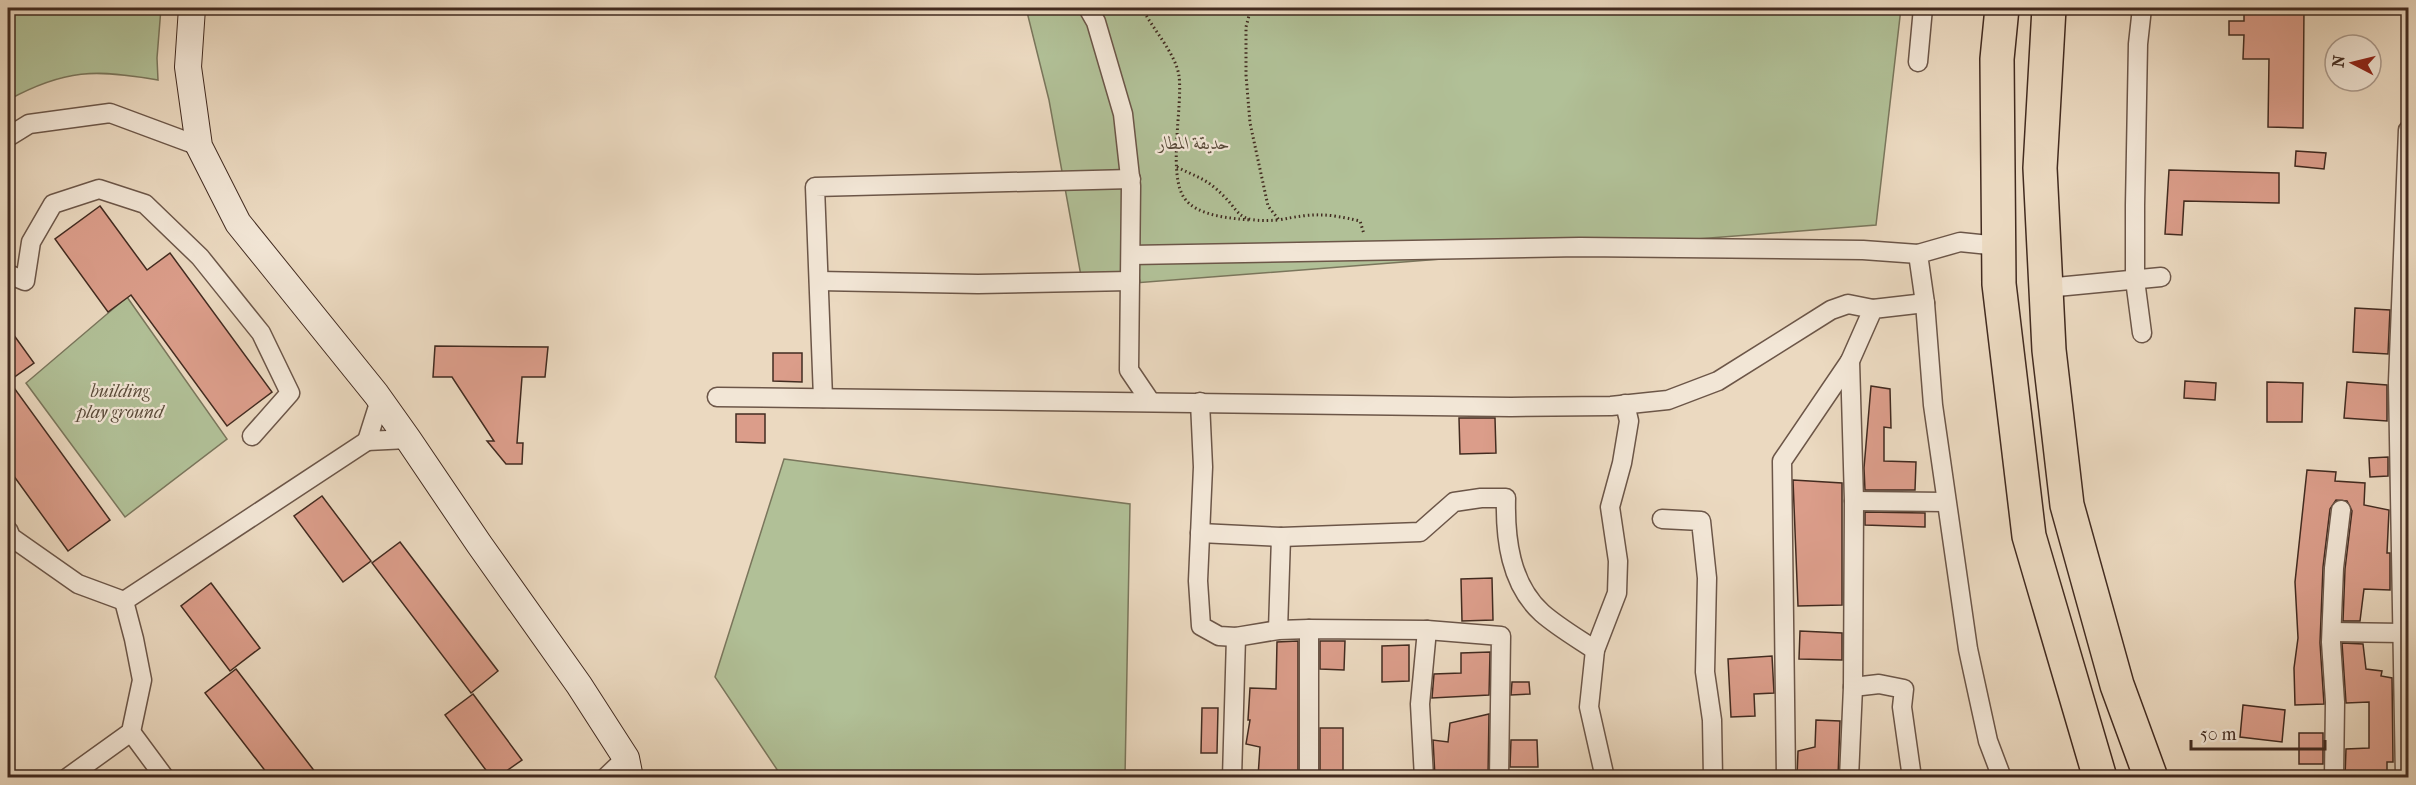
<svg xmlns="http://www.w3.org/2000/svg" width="2416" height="785" font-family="'IM FELL French Canon',Amiri,serif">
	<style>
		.green { fill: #b1c097; stroke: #7a765c; stroke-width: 1.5 }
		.building { fill: #db9d8a; stroke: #422b20; stroke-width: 1.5 }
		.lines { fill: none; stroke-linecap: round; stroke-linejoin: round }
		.street-casing { stroke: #6c5648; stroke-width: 21 }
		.secondary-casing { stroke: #422b20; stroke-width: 28 }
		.highway-casing { stroke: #422b20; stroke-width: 36 }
		.path { stroke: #422b20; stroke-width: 3; stroke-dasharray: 1.5 3; stroke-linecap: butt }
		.street { stroke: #f2e6d6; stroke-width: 18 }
		.secondary { stroke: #f2e6d6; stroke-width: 26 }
		.highway { stroke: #ebd9c0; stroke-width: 33 }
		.labels { text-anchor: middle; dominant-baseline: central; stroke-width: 4.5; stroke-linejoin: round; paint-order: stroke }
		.park-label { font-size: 18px; font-style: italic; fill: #584938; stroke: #f2e6d6 }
	</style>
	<rect width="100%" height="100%" fill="#ebd9c0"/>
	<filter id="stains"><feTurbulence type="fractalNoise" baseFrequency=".00333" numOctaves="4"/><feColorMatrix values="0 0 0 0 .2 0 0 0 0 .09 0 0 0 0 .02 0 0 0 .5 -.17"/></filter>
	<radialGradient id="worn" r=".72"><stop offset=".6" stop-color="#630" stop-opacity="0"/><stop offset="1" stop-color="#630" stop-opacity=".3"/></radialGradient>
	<g class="green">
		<path d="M8 8H161L157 58 158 80C96 69 65 69 8 100Z"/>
		<path d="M1026 8H1901L1876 225 1083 287 1049 100Z"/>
		<path d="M127 297 227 439 125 517 26 383Z"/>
		<path d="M784 459 1130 504 1125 777H782L715 677Z"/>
	</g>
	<g class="building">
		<path d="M2244 8H2304L2303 128 2268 127 2269 59H2243L2244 35H2229V21H2244Z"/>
		<path d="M2296 151 2326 153 2324 169 2295 166Z"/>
		<path d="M2169 170 2279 173V203L2184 201 2182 235 2165 234Z"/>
		<path d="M100 206 147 270 170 253 272 392 227 426 131 295 108 312 55 239Z"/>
		<path d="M2355 308 2390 310 2388 354 2353 352Z"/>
		<path d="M8 327 34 363 9 381 110 520 68 551 8 468Z"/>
		<path d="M435 346 548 347 545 377H522L517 443H523L522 464H506L487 441H494L452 377H433Z"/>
		<path d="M773 353H802V382L773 381Z"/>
		<path d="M2185 381 2216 383 2215 400 2184 398Z"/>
		<path d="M2267 382 2303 383 2302 422H2267Z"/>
		<path d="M2347 382 2387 385V421L2344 418Z"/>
		<path d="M1871 386 1890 389 1891 428 1884 427V461L1916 462 1915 490H1865L1864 468Z"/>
		<path d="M736 414H765V443L736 442Z"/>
		<path d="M1459 418H1495L1496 453 1460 454Z"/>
		<path d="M2388 457V476L2370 477 2369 458Z"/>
		<path d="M2307 470 2336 472 2335 481 2365 483 2364 505 2389 510 2387 553H2390V590L2364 589 2360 621H2343L2345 569 2352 511 2347 501 2336 500 2330 509 2323 567 2320 643 2324 704 2295 705 2294 668 2298 638 2295 582Z"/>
		<path d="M1793 480 1842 483V605L1798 606Z"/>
		<path d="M322 496 371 561 343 582 294 516Z"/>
		<path d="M1865 512 1925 513V527L1865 525Z"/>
		<path d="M400 542 498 671 471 693 372 563Z"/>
		<path d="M1492 578 1493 620 1462 621 1461 579Z"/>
		<path d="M211 583 260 648 230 671 181 606Z"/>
		<path d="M1800 631 1842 633V660L1799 659Z"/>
		<path d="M1298 641V777H1258L1260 747 1246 744 1250 720H1248L1250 688 1276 689 1277 642Z"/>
		<path d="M1320 641H1345L1344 670 1320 669Z"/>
		<path d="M2342 643 2363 644 2366 669 2382 671 2381 676 2392 678 2393 762H2387V777H2345L2346 749 2369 748V702L2346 703Z"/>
		<path d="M1409 645V681L1382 682V646Z"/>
		<path d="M1490 652 1489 695 1432 698 1434 674 1461 673V653Z"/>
		<path d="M1772 656 1774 693 1754 694 1755 716 1731 717 1728 659Z"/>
		<path d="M236 669 319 777H270L205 693Z"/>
		<path d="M1512 682H1529L1530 694 1511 695Z"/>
		<path d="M473 694 522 760 498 777H491L445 715Z"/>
		<path d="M2243 705 2285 710 2282 742 2240 737Z"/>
		<path d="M1202 708H1218L1217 753H1201Z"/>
		<path d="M1489 714 1488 777H1435L1433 740 1448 742 1450 723Z"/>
		<path d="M1816 720 1840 721 1838 777H1797L1798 751 1815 747Z"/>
		<rect x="1320" y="728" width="23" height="48"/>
		<rect x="2299" y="733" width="24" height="31"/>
		<path d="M1511 740H1537L1538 767H1510Z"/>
	</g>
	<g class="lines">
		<defs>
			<g id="street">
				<path d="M1088 8 1096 22 1123 114 1131 186 1129 370 1150 401"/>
				<path d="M2142 8 2138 44 2135 205V280L2142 333"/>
				<path d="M1918 62 1923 8"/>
				<path d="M8 137 29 124 110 113 199 146"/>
				<path d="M1999 246 1960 242 1918 254 1925 303 1933 405 1968 649 1988 741 2002 778"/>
				<path d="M1131 255 1580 247 1863 250 1918 254"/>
				<path d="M8 274 25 281 31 242 53 204 99 189 145 204 200 257 261 333 290 393 252 436"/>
				<path d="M819 281 978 284 1130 281"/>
				<path d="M2046 288 2161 277"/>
				<path d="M717 397 1511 407 1611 406 1668 400 1718 381 1831 310 1848 304 1873 309"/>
				<path d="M823 398 815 187 1131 179"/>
				<path d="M380 400 367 441 408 439"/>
				<path d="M1200 402 1203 467 1198 581 1201 626 1219 636 1236 637 1278 630 1309 629 1427 630 1501 636 1499 778"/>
				<path d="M1854 501 1946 502"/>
				<path d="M1662 519 1701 521 1707 578 1705 672 1712 720 1713 778"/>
				<path d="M8 530 11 537 78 584 124 601"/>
				<path d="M1200 533 1281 537 1420 532 1454 502 1481 498H1506C1505 538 1510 584 1542 613 1558 627 1577 638 1595 650"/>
				<path d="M1278 630 1281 537"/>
				<path d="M2332 632 2403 633"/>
				<path d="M1853 687 1879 684 1904 689 1902 707 1912 778"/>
				<path d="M131 732 165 778"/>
				<path d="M67 778 131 732 142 680 134 639 124 601 367 441"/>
				<path d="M605 778 626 758"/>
				<path d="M1232 778 1236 637"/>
				<path d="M1309 778V629"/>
				<path d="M1424 778 1420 704 1427 630"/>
				<path d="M1605 778 1589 707 1595 650 1617 593 1618 561 1610 507 1622 463 1629 421 1625 404"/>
				<path d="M1786 778 1782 461 1850 361"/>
				<path d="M1849 778 1853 687 1854 501 1850 361 1873 309 1925 303"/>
				<path d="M2334 778 2335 702 2331 642 2334 568 2341 510"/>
				<path d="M2405 778 2398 382 2408 130"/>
			</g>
			<path id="secondary" d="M192 8 188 67 199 146 238 223 376 394 408 439 479 544 579 685 626 758 630 778"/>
			<g id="highway">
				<path d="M2002 8 1997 59 1999 284 2029 536 2100 778"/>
				<path d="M2049 8 2040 168 2049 350 2067 505 2117 685 2151 778"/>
			</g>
		</defs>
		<use href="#street" class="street-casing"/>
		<use href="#secondary" class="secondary-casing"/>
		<use href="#highway" class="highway-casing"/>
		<g class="path">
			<path d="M1142 8C1152 28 1176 54 1179 76 1183 106 1167 176 1185 199 1198 216 1229 218 1249 220"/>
			<path d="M1251 8 1246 27V75L1250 123 1268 206 1279 220C1313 213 1326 213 1360 221L1364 234"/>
			<path d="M1177 167C1190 174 1204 178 1215 188 1245 213 1231 223 1279 220"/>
		</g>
		<use href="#street" class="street"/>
		<use href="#secondary" class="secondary"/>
		<use href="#highway" class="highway"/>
	</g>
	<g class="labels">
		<g class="park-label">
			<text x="1194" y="143">حديقة المطار</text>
			<text x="120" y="391">building<tspan x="120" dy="21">play ground</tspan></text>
		</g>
	</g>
	<rect width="2416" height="785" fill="none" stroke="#ebd9c0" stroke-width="30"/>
	<rect x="9" y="9" width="2398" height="767" fill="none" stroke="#422b20" stroke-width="3"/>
	<rect x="15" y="15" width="2386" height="755" fill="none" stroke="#422b20" stroke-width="1.5"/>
	<g transform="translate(2353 63) rotate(277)"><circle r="28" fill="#f2e6d6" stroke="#ac9b8d" stroke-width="1.5"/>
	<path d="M0-4.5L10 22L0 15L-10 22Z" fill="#8f2418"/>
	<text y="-9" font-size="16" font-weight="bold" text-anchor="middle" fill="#422b20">N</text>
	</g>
	<path d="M2191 740v9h134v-9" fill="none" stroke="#422b20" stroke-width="3"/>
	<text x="2200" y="740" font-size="18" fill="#422b20" stroke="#f2e6d6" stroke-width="4.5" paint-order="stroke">50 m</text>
	<rect width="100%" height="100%" filter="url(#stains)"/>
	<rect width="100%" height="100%" fill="url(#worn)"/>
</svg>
